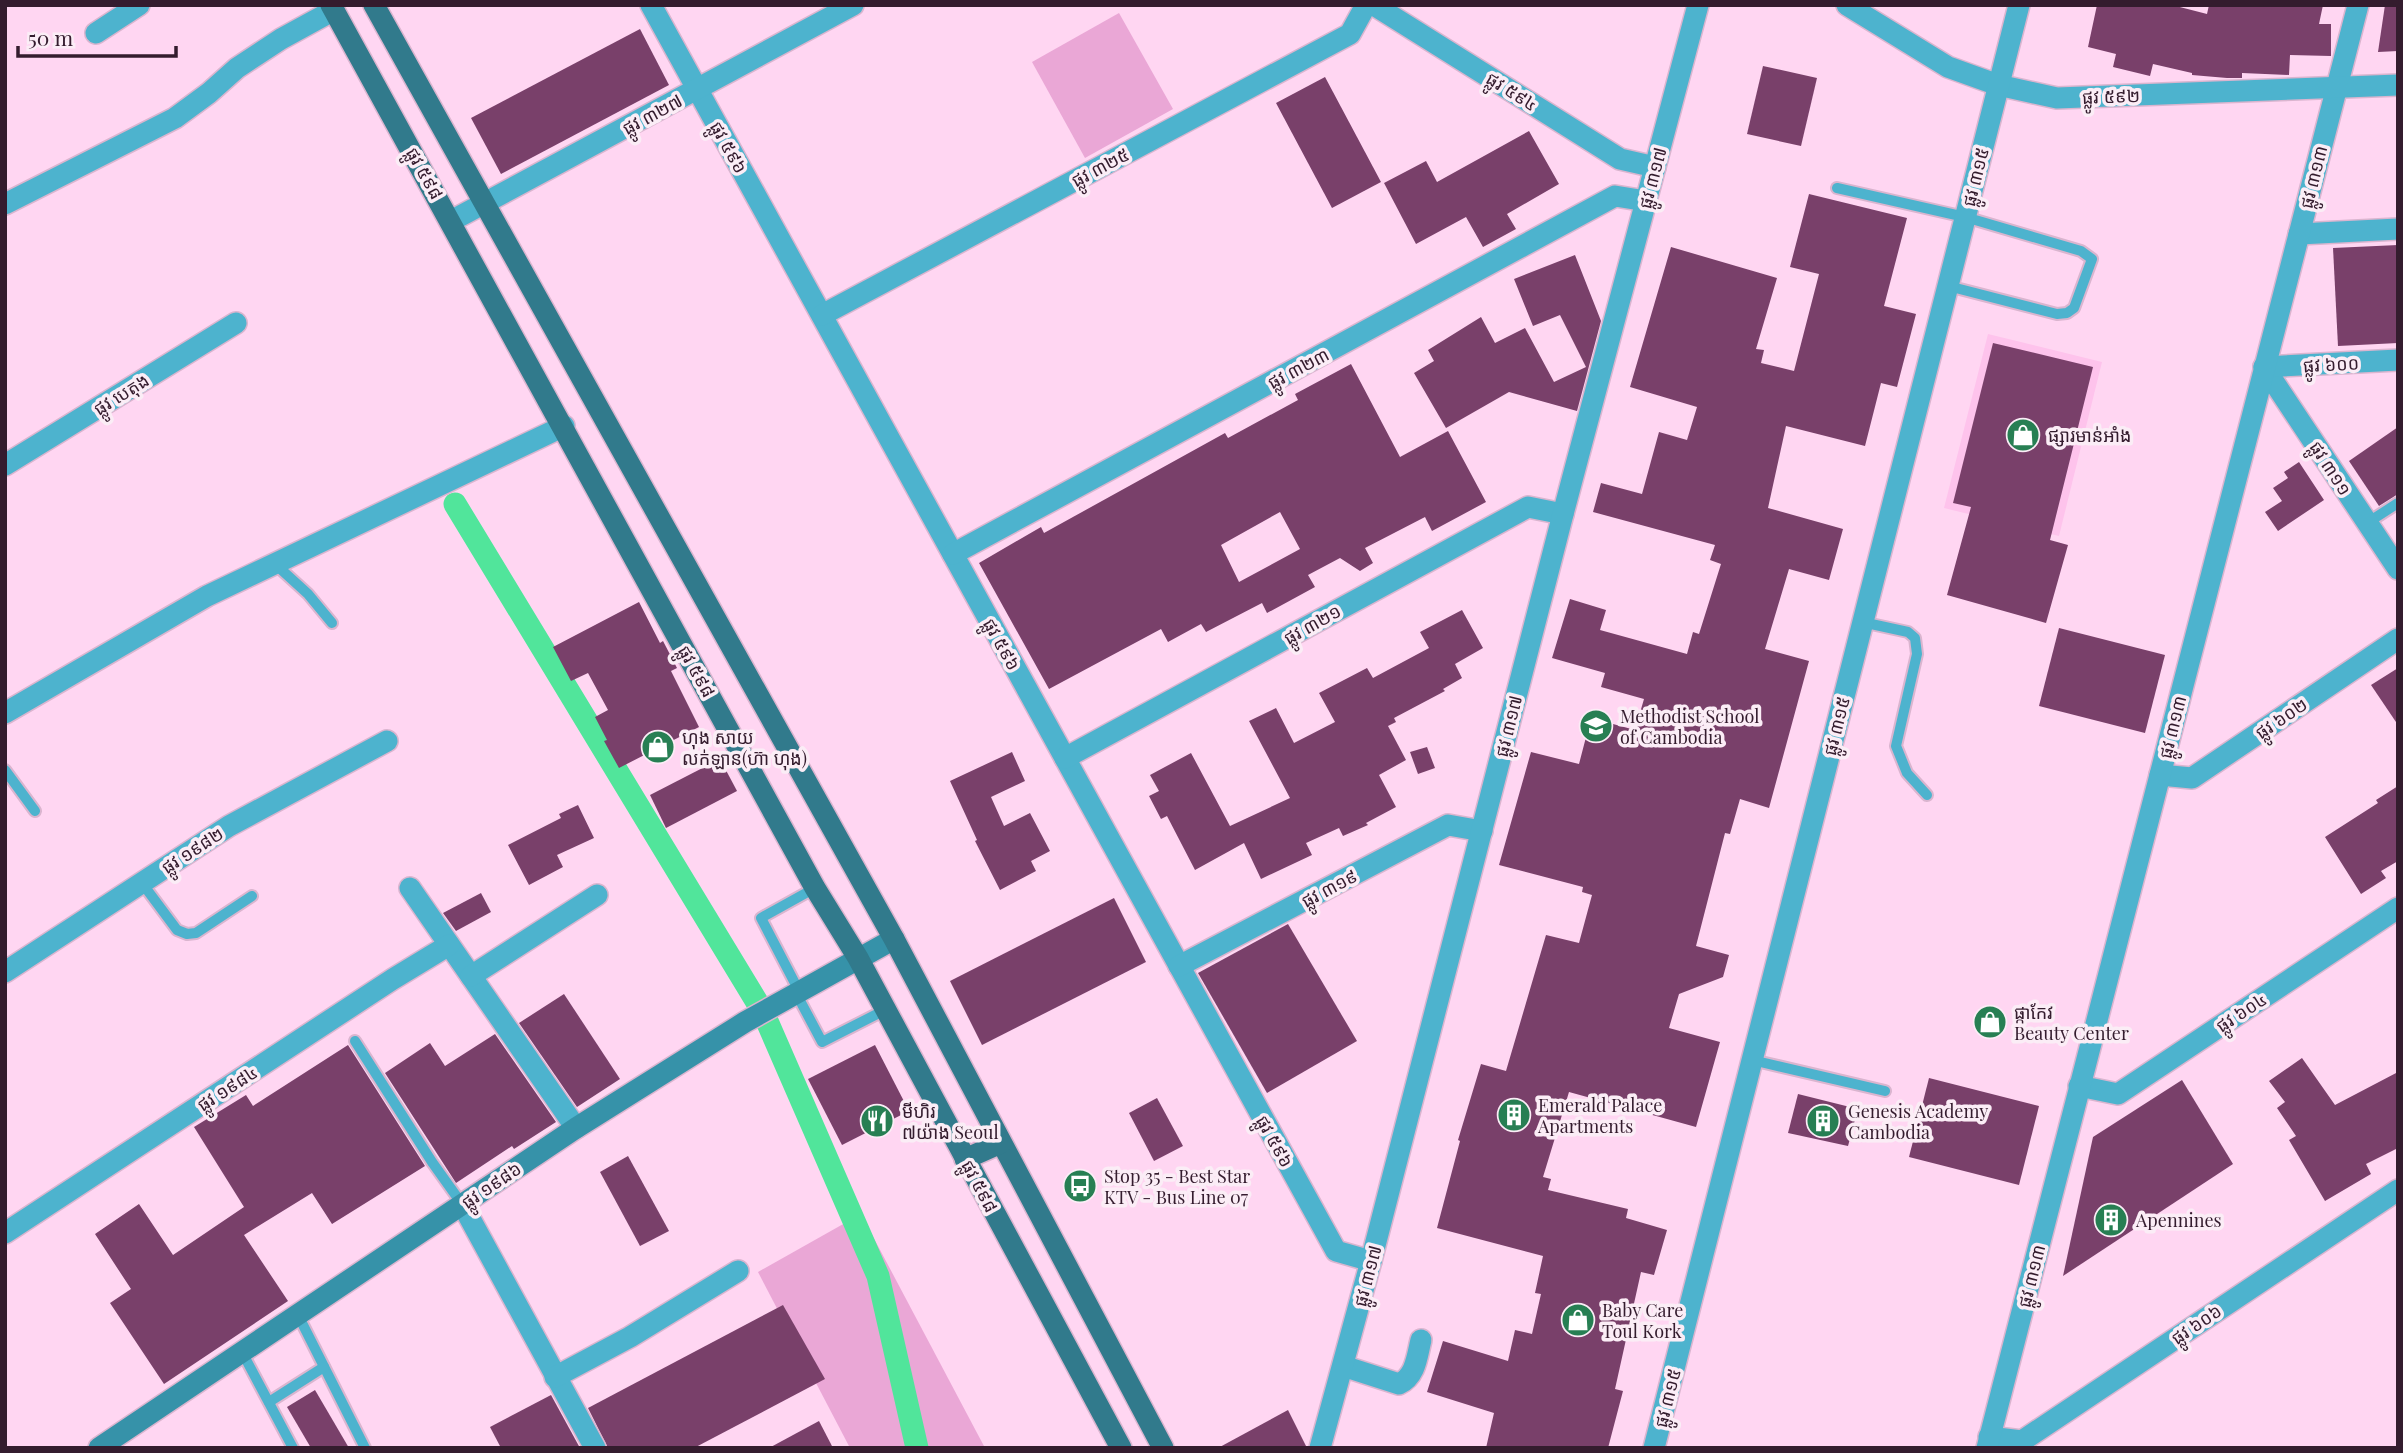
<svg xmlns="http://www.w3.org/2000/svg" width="2403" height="1453" font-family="'Playfair Display','Noto Sans Khmer',serif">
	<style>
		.built { fill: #fec3ec }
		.green { fill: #eaa7d6 }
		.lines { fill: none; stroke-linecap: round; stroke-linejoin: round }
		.canal { stroke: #51e59b; stroke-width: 23 }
		.building { fill: #79406a; fill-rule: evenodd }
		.service-casing { stroke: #dab5cf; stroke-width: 14 }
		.minor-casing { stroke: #dab5cf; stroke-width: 24 }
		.tertiary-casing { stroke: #dab5cf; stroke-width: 24 }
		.secondary-casing { stroke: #dab5cf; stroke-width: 24 }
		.primary-casing { stroke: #dab5cf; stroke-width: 24 }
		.service { stroke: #4db3ce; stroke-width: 10 }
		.minor { stroke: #4db3ce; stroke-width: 21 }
		.tertiary { stroke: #4db3ce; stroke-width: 21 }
		.secondary { stroke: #3692a9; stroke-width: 21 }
		.primary { stroke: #317a8c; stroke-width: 21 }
		.labels { text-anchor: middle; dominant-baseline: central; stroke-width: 7; stroke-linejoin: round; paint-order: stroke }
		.street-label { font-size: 18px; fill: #341c2e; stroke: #fbedf6 }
		.poi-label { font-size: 18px; fill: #341c2e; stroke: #fbedf6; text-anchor: start }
	</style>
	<rect width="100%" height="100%" fill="#ffd6f2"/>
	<path class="built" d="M1988 334 2102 362 2059 536 1944 508Z"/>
	<g class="green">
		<path d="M1119 13 1173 109 1085 158 1032 62Z"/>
		<path d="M861 1214 985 1448H850L758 1272Z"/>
	</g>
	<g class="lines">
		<path class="canal" d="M455 504 763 1012 878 1276 917 1448"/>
	</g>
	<g class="building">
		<path d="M2097 5H2172L2207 14 2209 5H2323L2319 24H2331V56L2290 55 2289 75 2242 73V78H2227L2192 75V73L2153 64 2150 76 2113 67 2116 54 2088 47Z"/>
		<path d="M2385 5H2398V51L2378 52Z"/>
		<path d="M640 29 669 85 501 174 471 118Z"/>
		<path d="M1763 66 1817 78 1801 146 1747 134Z"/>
		<path d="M1325 77 1381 182 1332 208 1276 103Z"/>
		<path d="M1529 131 1559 184 1507 214 1516 229 1483 247 1466 217 1416 244 1384 183 1426 161 1437 182Z"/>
		<path d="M1809 194 1907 218 1884 306 1916 314 1897 387 1881 383 1865 446 1786 426 1768 508 1843 529 1829 580 1789 569 1765 649 1809 661 1769 808 1740 799 1730 834 1725 833 1696 946 1729 955 1723 977 1679 994 1669 1028 1720 1042 1696 1127 1569 1092 1543 1177 1551 1179 1548 1190 1628 1209 1626 1218 1667 1230 1654 1275 1641 1272 1615 1389 1623 1391 1608 1448H1486L1494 1413 1427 1392 1443 1341 1508 1361 1515 1330 1532 1334 1541 1294 1535 1293 1543 1256 1437 1228 1460 1141 1458 1140 1481 1064 1506 1071 1546 935 1579 943 1592 895 1582 892 1583 887 1499 865 1531 752 1579 764 1591 718 1635 730 1644 699 1601 687 1605 673 1552 658 1570 599 1606 610 1600 630 1687 654 1693 632 1699 634 1721 564 1710 560 1715 545 1593 512 1601 483 1642 494 1659 432 1687 440 1697 407 1630 387 1671 247 1777 278 1756 349 1764 350 1761 363 1794 371 1819 274 1790 267Z"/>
		<path d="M2398 245V343L2338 346 2333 248Z"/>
		<path d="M1575 255 1601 321 1577 411 1509 392 1446 428 1414 373 1434 361 1428 350 1481 317 1495 343 1525 328 1554 382 1586 367 1560 315 1533 326 1514 279Z"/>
		<path d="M1993 343 2093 367 2050 540 2068 545 2046 623 1947 595 1971 507 1953 503Z"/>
		<path d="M1351 364 1400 457 1448 431 1486 502 1432 531 1425 517 1365 548 1373 563 1360 571 1340 558 1308 575 1315 587 1267 613 1262 603 1206 632 1201 624 1168 642 1161 629 1049 689 979 563 1041 527 1044 533 1225 433 1228 438 1298 400 1295 394ZM1280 512 1300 549 1239 582 1221 545Z"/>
		<path d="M2398 427V494L2379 506 2349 461Z"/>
		<path d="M2299 462 2324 500 2278 531 2265 512 2282 501 2273 488 2288 478 2284 472Z"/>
		<path d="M639 602 660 643 663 641 677 668 671 671 699 727 619 768 604 741 607 740 595 717 608 710 588 673 571 681 553 647Z"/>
		<path d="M1462 610 1483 648 1455 664 1462 678 1443 689 1445 691 1394 718 1396 722 1388 726 1406 760 1379 775 1396 807 1366 823 1368 825 1343 836 1339 828 1306 843 1312 855 1261 879 1244 843 1195 870 1167 816 1161 819 1149 796 1159 791 1150 775 1191 753 1230 826 1290 798 1249 721 1276 708 1294 743 1335 722 1319 693 1367 668 1373 678 1429 648 1420 632Z"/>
		<path d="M2059 628 2165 655 2145 733 2039 706Z"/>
		<path d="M2398 668V725L2371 685Z"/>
		<path d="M1427 747 1435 768 1418 774 1410 752Z"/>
		<path d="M1012 752 1025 781 991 797 1004 826 1030 813 1050 851 1031 861 1036 871 1000 890 975 841 977 840 950 781Z"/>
		<path d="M720 759 737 791 666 828 650 795Z"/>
		<path d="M2398 786V861L2381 871 2386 878 2361 894 2325 837 2378 803 2376 800Z"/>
		<path d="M578 805 594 838 557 855 563 867 529 885 508 845 561 818 559 814Z"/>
		<path d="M481 893 491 912 456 931 443 913Z"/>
		<path d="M1114 898 1146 962 982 1045 950 981Z"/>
		<path d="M1288 924 1357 1041 1267 1093 1198 973Z"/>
		<path d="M564 994 620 1079 577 1107 519 1023Z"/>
		<path d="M495 1034 556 1122 514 1149 512 1146 456 1183 385 1073 430 1043 445 1066Z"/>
		<path d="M348 1045 425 1166 332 1224 312 1193 244 1235 288 1301 164 1384 110 1303 131 1289 95 1234 139 1204 173 1255 244 1207 194 1127 246 1095 253 1106Z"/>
		<path d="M875 1045 909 1111 842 1145 808 1079Z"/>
		<path d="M2302 1058 2335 1105 2398 1072V1148L2366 1164 2371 1174 2325 1201 2289 1140 2296 1136 2277 1108 2285 1102 2269 1081Z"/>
		<path d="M1929 1078 2039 1106 2019 1185 1909 1157Z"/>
		<path d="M2182 1080 2233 1164 2063 1276 2093 1137Z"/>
		<path d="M1798 1094 1858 1109 1848 1146 1788 1133Z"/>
		<path d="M1157 1098 1183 1146 1154 1161 1129 1113Z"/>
		<path d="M628 1156 669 1231 640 1246 600 1172Z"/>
		<path d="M783 1305 825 1379 694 1448H608L588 1408Z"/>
		<path d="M315 1390 349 1448H311L287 1407Z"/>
		<path d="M551 1395 580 1448H501L490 1427Z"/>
		<path d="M1288 1410 1307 1448H1218Z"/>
		<path d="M819 1421 833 1448H769Z"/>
	</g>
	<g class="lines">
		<defs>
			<g id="service">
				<path d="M1837 188 1965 217 2081 251 2092 259 2074 308 2067 313 2057 314 1948 286"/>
				<path d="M2367 523 2398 503"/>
				<path d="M274 563 308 594 332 623"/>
				<path d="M1862 622 1908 632 1915 638 1917 654 1896 746 1907 773 1927 795"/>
				<path d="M5 770 35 811"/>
				<path d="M142 883 177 930 187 934 196 933 252 896"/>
				<path d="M799 991 761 918 815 888"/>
				<path d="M796 993 822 1042 885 1010"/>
				<path d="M355 1041 432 1162 462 1204"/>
				<path d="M1752 1060 1885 1091"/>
				<path d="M298 1315 365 1448"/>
				<path d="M242 1352 293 1448"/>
				<path d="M269 1402 324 1367"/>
			</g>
			<g id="minor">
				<path d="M651 5 1336 1251 1371 1261"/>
				<path d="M1374 5 1620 159 1655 167"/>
				<path d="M96 33 139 5"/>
				<path d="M5 204 175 118 209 93 237 68 281 39 334 10"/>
				<path d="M451 221 853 5"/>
				<path d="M2299 234 2398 229"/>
				<path d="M822 315 1350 34 1366 5"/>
				<path d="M2264 367 2398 569"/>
				<path d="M2264 367 2398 360"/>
				<path d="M5 465 236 323"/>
				<path d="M953 554 1615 196 1646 201"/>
				<path d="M5 713 207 596 564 426"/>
				<path d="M1065 758 1528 507 1563 514"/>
				<path d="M2160 775 2192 778 2398 639"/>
				<path d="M410 888 576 1128"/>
				<path d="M1179 966 1448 825 1482 831"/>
				<path d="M5 972 229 826 387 741"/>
				<path d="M471 976 597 895"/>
				<path d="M2079 1086 2118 1094 2398 908"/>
				<path d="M462 1204 595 1448"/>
				<path d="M5 1233 393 979 449 945"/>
				<path d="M1343 1366 1399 1384C1416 1376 1417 1356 1421 1340"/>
				<path d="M555 1377 630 1337 738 1271"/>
				<path d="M1989 1437 2022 1441 2398 1190"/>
				<path d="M1320 1448 1371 1261 1563 514 1698 5"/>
				<path d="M1987 1448 2358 5"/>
			</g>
			<g id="tertiary">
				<path d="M1847 5 1948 67 1998 85 2057 98 2398 85"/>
				<path d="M1654 1448 2019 5"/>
			</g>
			<path id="secondary" d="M99 1448 576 1128 745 1022 894 939"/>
			<g id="primary">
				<path d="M331 5 815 888 858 958 1121 1448"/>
				<path d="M374 5 894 939 1163 1448"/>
				<path d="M965 1159 1001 1143"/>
			</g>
		</defs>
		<use href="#service" class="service-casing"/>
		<use href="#minor" class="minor-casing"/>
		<use href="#tertiary" class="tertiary-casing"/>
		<use href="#secondary" class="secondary-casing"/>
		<use href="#primary" class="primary-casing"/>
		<use href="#service" class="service"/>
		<use href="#minor" class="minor"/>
		<use href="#tertiary" class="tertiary"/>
		<use href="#secondary" class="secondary"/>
		<use href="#primary" class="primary"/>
	</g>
	<defs>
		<symbol id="shop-disc" viewBox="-11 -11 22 22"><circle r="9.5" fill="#277f53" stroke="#fbedf6"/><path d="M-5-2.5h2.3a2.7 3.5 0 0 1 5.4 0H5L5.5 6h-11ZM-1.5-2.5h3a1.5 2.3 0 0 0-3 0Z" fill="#fff"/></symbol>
		<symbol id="school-disc" viewBox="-11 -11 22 22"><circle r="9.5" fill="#277f53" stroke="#fbedf6"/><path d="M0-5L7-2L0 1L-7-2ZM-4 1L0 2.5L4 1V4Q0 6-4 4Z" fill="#fff"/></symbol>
		<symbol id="building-disc" viewBox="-11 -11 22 22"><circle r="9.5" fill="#277f53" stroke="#fbedf6"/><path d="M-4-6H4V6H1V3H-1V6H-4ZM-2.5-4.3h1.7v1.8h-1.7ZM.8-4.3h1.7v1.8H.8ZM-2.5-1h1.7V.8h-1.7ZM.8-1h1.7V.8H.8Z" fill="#fff"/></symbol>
		<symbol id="restaurant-disc" viewBox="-11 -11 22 22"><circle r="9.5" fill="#277f53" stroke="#fbedf6"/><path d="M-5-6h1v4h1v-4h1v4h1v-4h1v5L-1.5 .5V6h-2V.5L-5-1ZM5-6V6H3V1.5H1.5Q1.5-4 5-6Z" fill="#fff"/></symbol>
		<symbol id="bus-disc" viewBox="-11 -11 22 22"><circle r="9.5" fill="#277f53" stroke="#fbedf6"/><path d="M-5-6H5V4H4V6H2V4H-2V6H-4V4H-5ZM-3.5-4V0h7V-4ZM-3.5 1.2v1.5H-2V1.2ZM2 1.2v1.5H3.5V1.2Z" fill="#fff"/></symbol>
	</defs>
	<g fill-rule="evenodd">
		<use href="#shop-disc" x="2004" y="416" width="38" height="38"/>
		<use href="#school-disc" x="1577" y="707" width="38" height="38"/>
		<use href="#shop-disc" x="639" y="728" width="38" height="38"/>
		<use href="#shop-disc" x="1971" y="1003" width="38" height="38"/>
		<use href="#building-disc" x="1495" y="1096" width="38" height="38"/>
		<use href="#restaurant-disc" x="858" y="1102" width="38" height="38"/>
		<use href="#building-disc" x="1804" y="1102" width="38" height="38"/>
		<use href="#bus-disc" x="1061" y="1167" width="38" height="38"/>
		<use href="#building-disc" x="2092" y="1201" width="38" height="38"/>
		<use href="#shop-disc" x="1559" y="1301" width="38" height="38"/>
	</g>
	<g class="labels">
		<g class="street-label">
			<text transform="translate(1512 91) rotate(32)">ផ្លូវ ៥៩៤</text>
			<text transform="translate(2111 96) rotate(-2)">ផ្លូវ ៥៩២</text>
			<text transform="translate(652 114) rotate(-28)">ផ្លូវ ៣២៧</text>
			<text transform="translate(729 147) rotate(61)">ផ្លូវ ៥៩៦</text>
			<text transform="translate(1100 167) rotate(-28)">ផ្លូវ ៣២៥</text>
			<text transform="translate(425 173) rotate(61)">ផ្លូវ ៥៩៨</text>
			<text transform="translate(1975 177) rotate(-76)">ផ្លូវ ៣១៥</text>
			<text transform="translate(2313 177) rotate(-76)">ផ្លូវ ៣១៣</text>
			<text transform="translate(1652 178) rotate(-75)">ផ្លូវ ៣១៧</text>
			<text transform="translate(2331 364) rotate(-3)">ផ្លូវ ៦០០</text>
			<text transform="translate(1298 368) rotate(-28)">ផ្លូវ ៣២៣</text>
			<text transform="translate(121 394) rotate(-32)">ផ្លូវ បេតុង</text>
			<text transform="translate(2331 468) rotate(57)">ផ្លូវ ៣១១</text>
			<text transform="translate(1312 624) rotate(-29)">ផ្លូវ ៣២១</text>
			<text transform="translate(1002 644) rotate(61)">ផ្លូវ ៥៩៦</text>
			<text transform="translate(697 671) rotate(61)">ផ្លូវ ៥៩៨</text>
			<text transform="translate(2281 718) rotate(-34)">ផ្លូវ ៦០២</text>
			<text transform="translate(1508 726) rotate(-76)">ផ្លូវ ៣១៧</text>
			<text transform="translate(1836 726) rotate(-76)">ផ្លូវ ៣១៥</text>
			<text transform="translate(2172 727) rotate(-76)">ផ្លូវ ៣១៣</text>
			<text transform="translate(192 850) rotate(-33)">ផ្លូវ ១៩៨២</text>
			<text transform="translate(1329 888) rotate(-28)">ផ្លូវ ៣១៩</text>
			<text transform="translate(2241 1012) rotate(-33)">ផ្លូវ ៦០៤</text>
			<text transform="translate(227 1088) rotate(-33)">ផ្លូវ ១៩៨៤</text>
			<text transform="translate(1275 1141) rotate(61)">ផ្លូវ ៥៩៦</text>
			<text transform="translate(491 1185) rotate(-34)">ផ្លូវ ១៩៨៦</text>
			<text transform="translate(980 1186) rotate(62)">ផ្លូវ ៥៩៨</text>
			<text transform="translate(1367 1276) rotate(-75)">ផ្លូវ ៣១៧</text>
			<text transform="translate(2031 1276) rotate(-76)">ផ្លូវ ៣១៣</text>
			<text transform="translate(2196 1324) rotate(-34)">ផ្លូវ ៦០៦</text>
			<text transform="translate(1667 1398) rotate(-76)">ផ្លូវ ៣១៥</text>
		</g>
		<g class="poi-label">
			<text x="2048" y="435">ផ្សារមាន់អាំង</text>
			<text x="1620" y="716">Methodist School<tspan x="1620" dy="21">of Cambodia</tspan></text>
			<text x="682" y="737">ហុង សាយ<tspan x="682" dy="21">លក់ឡាន(ហ៊ា ហុង)</tspan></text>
			<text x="2014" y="1012">ផ្កាកែវ<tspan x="2014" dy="21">Beauty Center</tspan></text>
			<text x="1538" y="1105">Emerald Palace<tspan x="1538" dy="21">Apartments</tspan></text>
			<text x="902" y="1111">មីហិរ<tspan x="902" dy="21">៧យ៉ាង Seoul</tspan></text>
			<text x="1848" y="1111">Genesis Academy<tspan x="1848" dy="21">Cambodia</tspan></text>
			<text x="1104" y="1176">Stop 35 - Best Star<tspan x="1104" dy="21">KTV - Bus Line 07</tspan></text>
			<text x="2136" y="1220">Apennines</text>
			<text x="1602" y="1310">Baby Care<tspan x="1602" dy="21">Toul Kork</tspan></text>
		</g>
	</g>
	<rect width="2403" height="1453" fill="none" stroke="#341c2e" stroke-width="14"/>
	<path d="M18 46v10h158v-10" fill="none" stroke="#341c2e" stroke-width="3.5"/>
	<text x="28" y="46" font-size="21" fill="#341c2e" stroke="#fbedf6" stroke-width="5" paint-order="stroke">50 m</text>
</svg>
